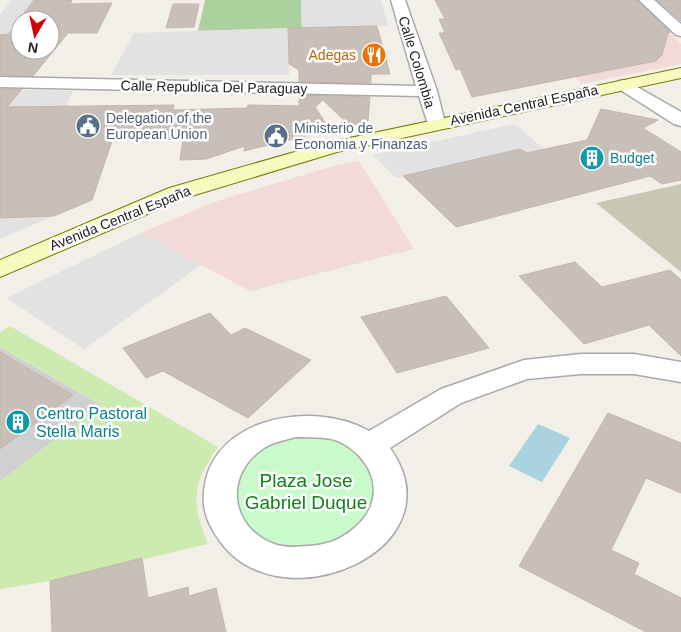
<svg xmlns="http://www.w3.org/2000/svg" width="681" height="632" font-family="Helvetica,sans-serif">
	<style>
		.commercial { fill: #f2dad9 }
		.religious { fill: #d0d0d0 }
		.construction { fill: #c7c7b4 }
		.grass { fill: #cdebb0 }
		.forest { fill: #add19e }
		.park { fill: #c8facc }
		.parking { fill: #e2e2e2 }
		.water { fill: #aad3df }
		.building { fill: #c7bfb8; stroke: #c4b6ab; fill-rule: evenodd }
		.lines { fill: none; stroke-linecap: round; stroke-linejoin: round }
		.street-casing { stroke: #a9a9a9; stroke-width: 3 }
		.secondary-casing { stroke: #707d05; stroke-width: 2 }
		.street { fill: #fff; fill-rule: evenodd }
		.secondary { fill: #f7fabf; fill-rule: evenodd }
		.labels { text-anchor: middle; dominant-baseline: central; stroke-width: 5; stroke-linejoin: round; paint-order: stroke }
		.far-food-label { font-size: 14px; fill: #c56008; stroke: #fff; text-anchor: end }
		.far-street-label { font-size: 14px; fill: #222; stroke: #fff }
		.far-service-label { font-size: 14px; fill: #4e5e75; stroke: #fff; text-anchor: start }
		.far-culture-label { font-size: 14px; fill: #0d838f; stroke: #fff; text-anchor: start }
		.culture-label { font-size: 16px; fill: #0d838f; stroke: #fff; text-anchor: start }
		.near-park-label { font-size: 19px; fill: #0c8416; stroke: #fff }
	</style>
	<rect width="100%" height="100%" fill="#f2efe9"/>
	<g class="commercial">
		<path d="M653 17 681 44V64L581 84 534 19Z"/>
		<path d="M359 161 414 249 250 291 141 233 211 203 333 166Z"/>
	</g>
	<path class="religious" d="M0 347 101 405 0 481Z"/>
	<path class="construction" d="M681 184V272L596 203Z"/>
	<path class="grass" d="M10 326 218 447C192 484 191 502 208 544L50 581 0 589V481L101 405 0 347V332Z"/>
	<path class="forest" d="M205 0H301L302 28 198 31Z"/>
	<path class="park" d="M289 436 333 437 351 445 376 474 374 510C365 519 354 532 343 539 311 558 257 548 238 514 235 508 237 498 237 491 237 486 236 477 237 472 245 452 270 442 289 436Z"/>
	<g class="parking">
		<path d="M12 0H46H34L9 34 0 35V14Z"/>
		<path d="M301 0H381L388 26 302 28Z"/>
		<path d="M288 28 289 75H111L134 33Z"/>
		<path d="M0 90 73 91 66 106H41L38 111 0 112Z"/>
		<path d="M514 124 547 151 530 155 520 149 396 178 373 155Z"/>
		<path d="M54 216 0 239V218Z"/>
		<path d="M141 233 201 265 84 349 6 298Z"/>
	</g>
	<path class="water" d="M538 424 570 438 542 482 509 466Z"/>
	<g class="building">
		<path d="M34 0H72L70 4 112 3 97 33H68L33 76 0 75V35L9 34ZM20 20H50V50H20Z"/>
		<path d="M435 0H637L671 32 668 33 662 55 656 61 472 97 460 69 456 70 439 33H445L439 19H445Z"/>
		<path d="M657 0H681V21Z"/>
		<path d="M173 4H199L194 27 166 28Z"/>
		<path d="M377 26 390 74H371V83L299 82V70L289 64 288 28Z"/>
		<path d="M0 89H22L7 107 174 105 173 110 247 108 248 105 299 106V95L370 97 368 121 350 126 323 100 315 107 330 130 244 151 245 146 206 159 180 160 183 139 112 141 92 200 54 216 0 218Z"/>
		<path d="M601 109 658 120 643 128 681 152V180L662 184 650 176 456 227 403 176 520 149 527 153 587 140Z"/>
		<path d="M575 262 602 287 670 270 681 280V356L649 325 584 344 519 276Z"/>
		<path d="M446 296 489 348 397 373 361 317Z"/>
		<path d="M210 313 231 335 245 328 311 360 248 418 163 371 146 378 123 348Z"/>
		<path d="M0 352 73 395 0 449Z"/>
		<path d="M608 413 681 443V493L646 478 611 550 639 563 634 574 681 598V632H646L519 566Z"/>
		<path d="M142 558 148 598 188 587 189 596 216 588 226 632H52L50 581Z"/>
	</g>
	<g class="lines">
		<defs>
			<g id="street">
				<path d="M391 0H405L437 91 445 123 443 127H429L419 96 0 87V77L416 86Z"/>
				<path d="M639 0H654L681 24V36L676 35Z"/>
				<path d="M625 80 681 112V126L674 124 619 89 616 85 619 81Z"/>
				<path d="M581 354H634L681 362V382L634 374H581L527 379 461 403 390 448C462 550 279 627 219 540 212 530 205 517 204 505 198 420 309 397 369 431L441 389 524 360ZM296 437C309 438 326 436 338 441 376 459 388 501 353 529 339 541 325 545 308 546 297 547 284 548 274 544 229 527 224 474 264 448 273 442 285 440 296 437Z"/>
			</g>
			<path id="secondary" d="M681 68V78L337 152 185 198 0 277V260L169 188 326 143Z"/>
		</defs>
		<use href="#street" class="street-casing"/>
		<use href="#secondary" class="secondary-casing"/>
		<use href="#street" class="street"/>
		<use href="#secondary" class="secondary"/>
	</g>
	<defs>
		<symbol id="restaurant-disc" viewBox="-11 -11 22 22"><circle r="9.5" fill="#e8710a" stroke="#fff"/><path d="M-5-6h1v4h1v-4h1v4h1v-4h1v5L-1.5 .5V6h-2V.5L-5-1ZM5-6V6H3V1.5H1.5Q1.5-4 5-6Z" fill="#fff"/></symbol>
		<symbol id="civic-disc" viewBox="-11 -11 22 22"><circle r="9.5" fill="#5c6f8a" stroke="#fff"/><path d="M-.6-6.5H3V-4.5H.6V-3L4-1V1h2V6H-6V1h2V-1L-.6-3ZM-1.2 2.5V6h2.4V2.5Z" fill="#fff"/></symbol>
		<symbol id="building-disc" viewBox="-11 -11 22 22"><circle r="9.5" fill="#0f9aa8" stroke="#fff"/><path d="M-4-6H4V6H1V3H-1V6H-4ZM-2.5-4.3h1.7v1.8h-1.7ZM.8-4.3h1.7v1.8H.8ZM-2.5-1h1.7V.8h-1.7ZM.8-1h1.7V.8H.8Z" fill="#fff"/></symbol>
	</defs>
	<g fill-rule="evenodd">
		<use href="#restaurant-disc" x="360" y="41" width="28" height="28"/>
		<use href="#civic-disc" x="74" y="112" width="28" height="28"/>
		<use href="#civic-disc" x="262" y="122" width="28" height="28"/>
		<use href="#building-disc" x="578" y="144" width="28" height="28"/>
		<use href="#building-disc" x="4" y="408" width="28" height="28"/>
	</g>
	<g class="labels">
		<g class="far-food-label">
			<text x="356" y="55">Adegas</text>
		</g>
		<g class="far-street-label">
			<text transform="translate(417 62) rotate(73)">Calle Colombia</text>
			<text transform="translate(214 87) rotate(1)">Calle Republica Del Paraguay</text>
			<text transform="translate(524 105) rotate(-12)">Avenida Central España</text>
			<text transform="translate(120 218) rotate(-22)">Avenida Central España</text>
		</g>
		<g class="far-service-label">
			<text x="106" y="118">Delegation of the<tspan x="106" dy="16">European Union</tspan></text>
			<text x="294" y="128">Ministerio de<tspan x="294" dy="16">Economia y Finanzas</tspan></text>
		</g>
		<g class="far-culture-label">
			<text x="610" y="158">Budget</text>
		</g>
		<g class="culture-label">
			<text x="36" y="413">Centro Pastoral<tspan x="36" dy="18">Stella Maris</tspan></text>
		</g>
		<g class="near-park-label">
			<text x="306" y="480">Plaza Jose<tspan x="306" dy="22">Gabriel Duque</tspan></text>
		</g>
	</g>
	<g transform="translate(35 35) rotate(189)"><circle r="24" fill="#ffffff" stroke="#a7a7a7"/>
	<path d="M0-4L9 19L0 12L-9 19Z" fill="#d40000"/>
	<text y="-8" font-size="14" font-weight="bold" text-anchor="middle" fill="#222222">N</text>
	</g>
</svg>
